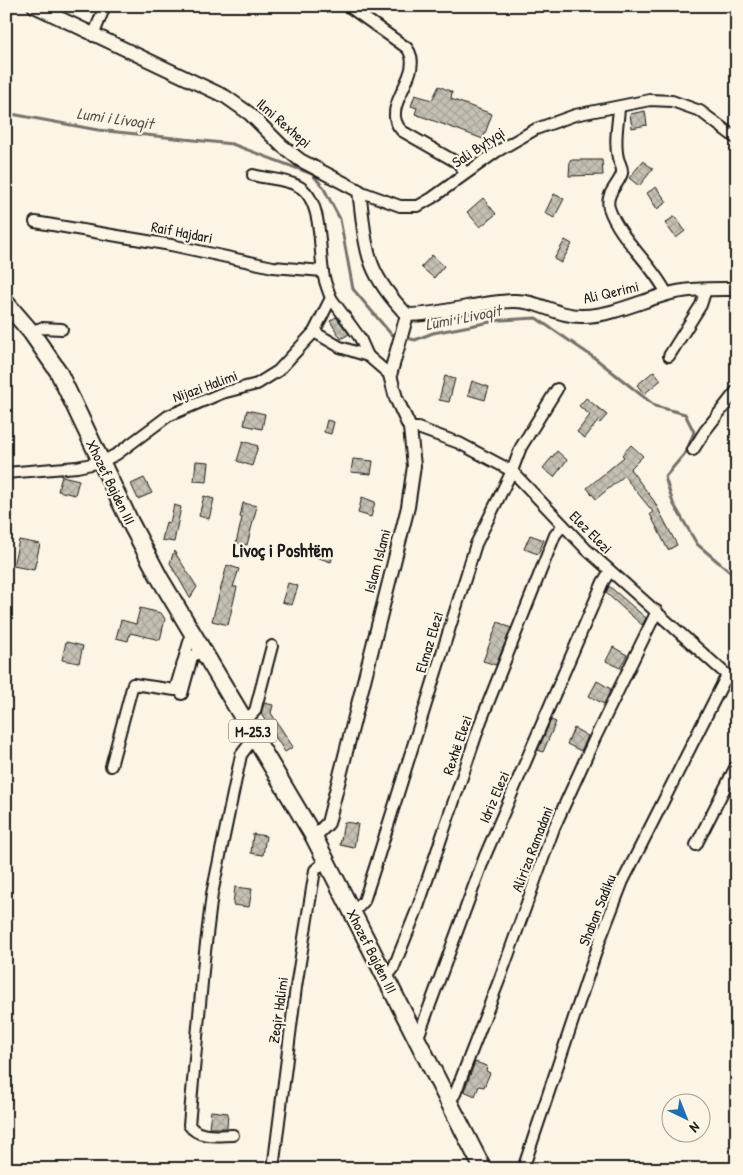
<svg xmlns="http://www.w3.org/2000/svg" width="743" height="1175" font-family="'Patrick Hand',sans-serif">
	<style>
		.lines { fill: none; stroke-linecap: round; stroke-linejoin: round }
		.stream { stroke: #75726c; stroke-width: 3 }
		.building { fill: url(#building-cross-hatch); stroke: #1c1c1c }
		.minor-casing { stroke: #1c1c1c; stroke-width: 14 }
		.tertiary-casing { stroke: #1c1c1c; stroke-width: 16 }
		.primary-casing { stroke: #1c1c1c; stroke-width: 20 }
		.minor { stroke: #fcf5e5; stroke-width: 10 }
		.tertiary { stroke: #fcf5e5; stroke-width: 12 }
		.primary { stroke: #fcf5e5; stroke-width: 16 }
		.labels { text-anchor: middle; dominant-baseline: central; stroke-width: 4.5; stroke-linejoin: round; paint-order: stroke }
		.shield { fill: #fcf5e5; stroke: #5f5d58; stroke-width: 1 }
		.shield-label { font-size: 14px; font-weight: bold; fill: #1c1c1c }
		.street-label { font-size: 15px; fill: #1c1c1c; stroke: #fcf5e5 }
		.water-label { font-size: 16px; font-style: italic; fill: #575551; stroke: #fcf5e5 }
		.quarter-label { font-size: 18px; font-weight: bold; fill: #1c1c1c; stroke: #fcf5e5 }
	</style>
	<defs>
		<pattern id="building-cross-hatch" width="8" height="8" patternUnits="userSpaceOnUse" patternTransform="scale(1.25)"><rect width="8" height="8" fill="#c4c0b3"/><path d="M0 0l8 8M0 8l8-8" fill="none" stroke="#a8a499"/></pattern>
	</defs>
	<rect width="100%" height="100%" fill="#fcf5e5"/>
	<filter id="ink" filterUnits="userSpaceOnUse"><feTurbulence type="fractalNoise" baseFrequency=".02" numOctaves="2"/><feDisplacementMap in="SourceGraphic" scale="10" xChannelSelector="R" yChannelSelector="G"/><feConvolveMatrix kernelMatrix="1 2 1 2 8 2 1 2 1" color-interpolation-filters="sRGB"/></filter>
	<g filter="url(#ink)">
		<g class="lines">
			<g class="stream">
				<path d="M6 113 98 130 232 144 312 174 323 187 340 219 353 289 391 334 397 336"/>
				<path d="M403 337 415 340 433 333 501 320 536 318 596 359 655 406 685 414 694 432 686 452 665 477 673 503 697 544 737 578"/>
			</g>
		</g>
		<g class="building">
			<path d="M439 86 452 92 451 99 492 114 483 139 415 114 417 108 411 106 415 95 432 100Z"/>
			<path d="M645 111 647 125 632 128 630 114Z"/>
			<path d="M570 160H602L603 175 569 176Z"/>
			<path d="M643 161 653 169 639 186 629 178Z"/>
			<path d="M656 187 667 202 657 209 647 193Z"/>
			<path d="M554 194 564 199 554 218 545 213Z"/>
			<path d="M483 198 496 214 480 227 467 212Z"/>
			<path d="M675 216 685 231 676 238 665 223Z"/>
			<path d="M565 240 572 244 561 263 554 259Z"/>
			<path d="M432 255 444 266 434 278 421 267Z"/>
			<path d="M336 317 349 334 341 339 330 321Z"/>
			<path d="M654 371 661 380 644 394 637 385Z"/>
			<path d="M445 376 455 379 449 402 439 400Z"/>
			<path d="M472 381 489 387 485 400 468 395Z"/>
			<path d="M586 398 607 415 600 423 598 421 585 438 577 432 590 415 579 406Z"/>
			<path d="M247 410 265 414 262 429 244 425Z"/>
			<path d="M327 420 334 422 331 434 324 432Z"/>
			<path d="M243 441 258 446 252 466 237 461Z"/>
			<path d="M631 445 643 456 630 469 654 501 677 545 668 550 650 514 653 512 624 476 596 499 587 488 624 457 622 455Z"/>
			<path d="M557 451 567 460 554 477 543 468Z"/>
			<path d="M353 459 373 461 371 474 351 472Z"/>
			<path d="M196 461 209 462 207 482 194 481Z"/>
			<path d="M62 476 79 480 75 495 58 491Z"/>
			<path d="M144 478 152 493 138 499 131 484Z"/>
			<path d="M204 496 214 499 209 519 199 516Z"/>
			<path d="M362 497 375 502 371 517 358 513Z"/>
			<path d="M243 503 257 506 247 545 236 543 242 518 240 517Z"/>
			<path d="M174 505 181 507 174 542 162 540 166 522 170 523Z"/>
			<path d="M530 535 544 540 538 554 524 549Z"/>
			<path d="M19 540 40 544 34 570 13 566Z"/>
			<path d="M316 546 334 552 331 562 313 556Z"/>
			<path d="M174 551 197 587 190 598 170 563Z"/>
			<path d="M227 565 239 569 233 587H237L228 625 212 621Z"/>
			<path d="M288 583 298 586 292 605 282 602Z"/>
			<path d="M609 586 646 618 642 625 606 593Z"/>
			<path d="M140 608 161 613 165 619 160 640 130 633 128 641 116 638 121 620 136 624Z"/>
			<path d="M498 622 511 628 496 665 483 661Z"/>
			<path d="M66 642 83 646 79 663 62 660Z"/>
			<path d="M613 647 627 655 620 668 606 661Z"/>
			<path d="M597 681 611 689 604 704 589 696Z"/>
			<path d="M264 703 273 705 271 713 293 747 285 752 261 714Z"/>
			<path d="M551 720 556 722 543 752 538 750Z"/>
			<path d="M574 728 588 736 581 751 567 744Z"/>
			<path d="M344 822 358 824 354 848 340 845Z"/>
			<path d="M253 834 266 836 263 855 251 853Z"/>
			<path d="M235 887 252 889 249 907 233 905Z"/>
			<path d="M475 1062 487 1066 486 1071 490 1073 484 1087 479 1086 475 1096 464 1091Z"/>
			<path d="M211 1111 228 1113 227 1128H209Z"/>
		</g>
		<g class="lines">
			<defs>
				<g id="minor">
					<path d="M348 6 407 48C427 74 377 106 402 131L458 163 465 173"/>
					<path d="M93 36 105 6"/>
					<path d="M619 108C618 124 614 142 618 158 619 163 623 167 622 173 619 185 605 193 609 208 620 240 652 263 667 294"/>
					<path d="M359 191 400 206H418L432 198 496 152 536 129 575 115 650 100 672 101 700 111 737 139"/>
					<path d="M35 222 171 245 273 267 323 271"/>
					<path d="M331 298 360 338 368 356"/>
					<path d="M31 332 41 328 62 329"/>
					<path d="M314 332 340 347 368 356 390 375"/>
					<path d="M669 356 701 305 706 289"/>
					<path d="M410 428H418L459 443 512 471 586 549 737 684"/>
					<path d="M693 450 705 431 737 390"/>
					<path d="M6 473 77 467 101 462 117 454 168 416 222 393 257 384 278 371 314 332 331 298C328 290 324 281 323 272 319 249 323 199 298 186 286 179 267 179 253 175"/>
					<path d="M182 694 192 657 203 649"/>
					<path d="M246 720 255 711 272 646"/>
					<path d="M111 766 133 684 175 690 192 632"/>
					<path d="M696 845 737 764"/>
					<path d="M353 913 364 901 376 864 476 544 512 471 521 447 557 389"/>
					<path d="M386 978 393 969 418 907 481 721 555 535 563 525"/>
					<path d="M417 1040 485 856 603 582 610 571"/>
					<path d="M449 1102 455 1094 500 978 554 828 594 740 657 611"/>
					<path d="M233 1135C218 1135 199 1139 189 1125L204 960 212 894 241 755 256 735"/>
					<path d="M273 1169 296 987 315 870 326 861"/>
					<path d="M523 1169 600 940 623 881 727 675"/>
				</g>
				<g id="tertiary">
					<path d="M34 6 226 97 250 114 281 145 300 160 359 191C367 250 363 269 407 315"/>
					<path d="M407 315C443 315 477 302 513 301 538 300 558 317 583 316 610 316 639 302 664 295 687 288 713 289 737 289"/>
					<path d="M314 837 328 823 408 507 414 466 410 428 396 398 390 375 407 315"/>
				</g>
				<path id="primary" d="M6 303 31 332 58 371 130 522 159 577 314 837 483 1169"/>
			</defs>
			<use href="#minor" class="minor-casing"/>
			<use href="#tertiary" class="tertiary-casing"/>
			<use href="#primary" class="primary-casing"/>
			<use href="#minor" class="minor"/>
			<use href="#tertiary" class="tertiary"/>
			<use href="#primary" class="primary"/>
		</g>
	</g>
	<g class="labels">
		<rect class="shield" x="229" y="719.5" width="48" height="23" rx="4"/>
		<g class="shield-label">
			<text x="253" y="731">M-25.3</text>
		</g>
		<g class="street-label">
			<text transform="translate(284 123) rotate(41)">Ilmi Rexhepi</text>
			<text transform="translate(478 147) rotate(-34)">Sali Bytyqi</text>
			<text transform="translate(182 232) rotate(11)">Raif Hajdari</text>
			<text transform="translate(611 292) rotate(-13)">Ali Qerimi</text>
			<text transform="translate(205 386) rotate(-20)">Nijazi Halimi</text>
			<text transform="translate(111 482) rotate(64)">Xhozef Bajden III</text>
			<text transform="translate(591 532) rotate(45)">Elez Elezi</text>
			<text transform="translate(377 561) rotate(-75)">Islam Islami</text>
			<text transform="translate(429 642) rotate(-73)">Elmaz Elezi</text>
			<text transform="translate(457 745) rotate(-71)">Rexhë Elezi</text>
			<text transform="translate(494 797) rotate(-67)">Idriz Elezi</text>
			<text transform="translate(532 849) rotate(-69)">Aliriza Ramadani</text>
			<text transform="translate(597 910) rotate(-68)">Shaban Sadiku</text>
			<text transform="translate(372 951) rotate(63)">Xhozef Bajden III</text>
			<text transform="translate(278 1010) rotate(-82)">Zeqir Halimi</text>
		</g>
		<g class="water-label">
			<text transform="translate(115 118) rotate(8)">Lumi i Livoqit</text>
			<text transform="translate(463 317) rotate(-11)">Lumi i Livoqit</text>
		</g>
		<g class="quarter-label">
			<text x="283" y="550">Livoç i Poshtëm</text>
		</g>
	</g>
	<rect width="743" height="1175" fill="none" stroke="#fcf5e5" stroke-width="25"/>
	<rect x="12" y="12" width="718" height="1150" fill="none" stroke="#1c1c1c" stroke-width="2" filter="url(#ink)"/>
	<g transform="translate(686 1118) rotate(137)"><circle r="24" fill="#fcf5e5" stroke="#a29e95"/>
	<path d="M0-4L9 19L0 12L-9 19Z" fill="#1f6fb2"/>
	<text y="-8" font-size="14" font-weight="bold" text-anchor="middle" fill="#1c1c1c">N</text>
	</g>
</svg>
